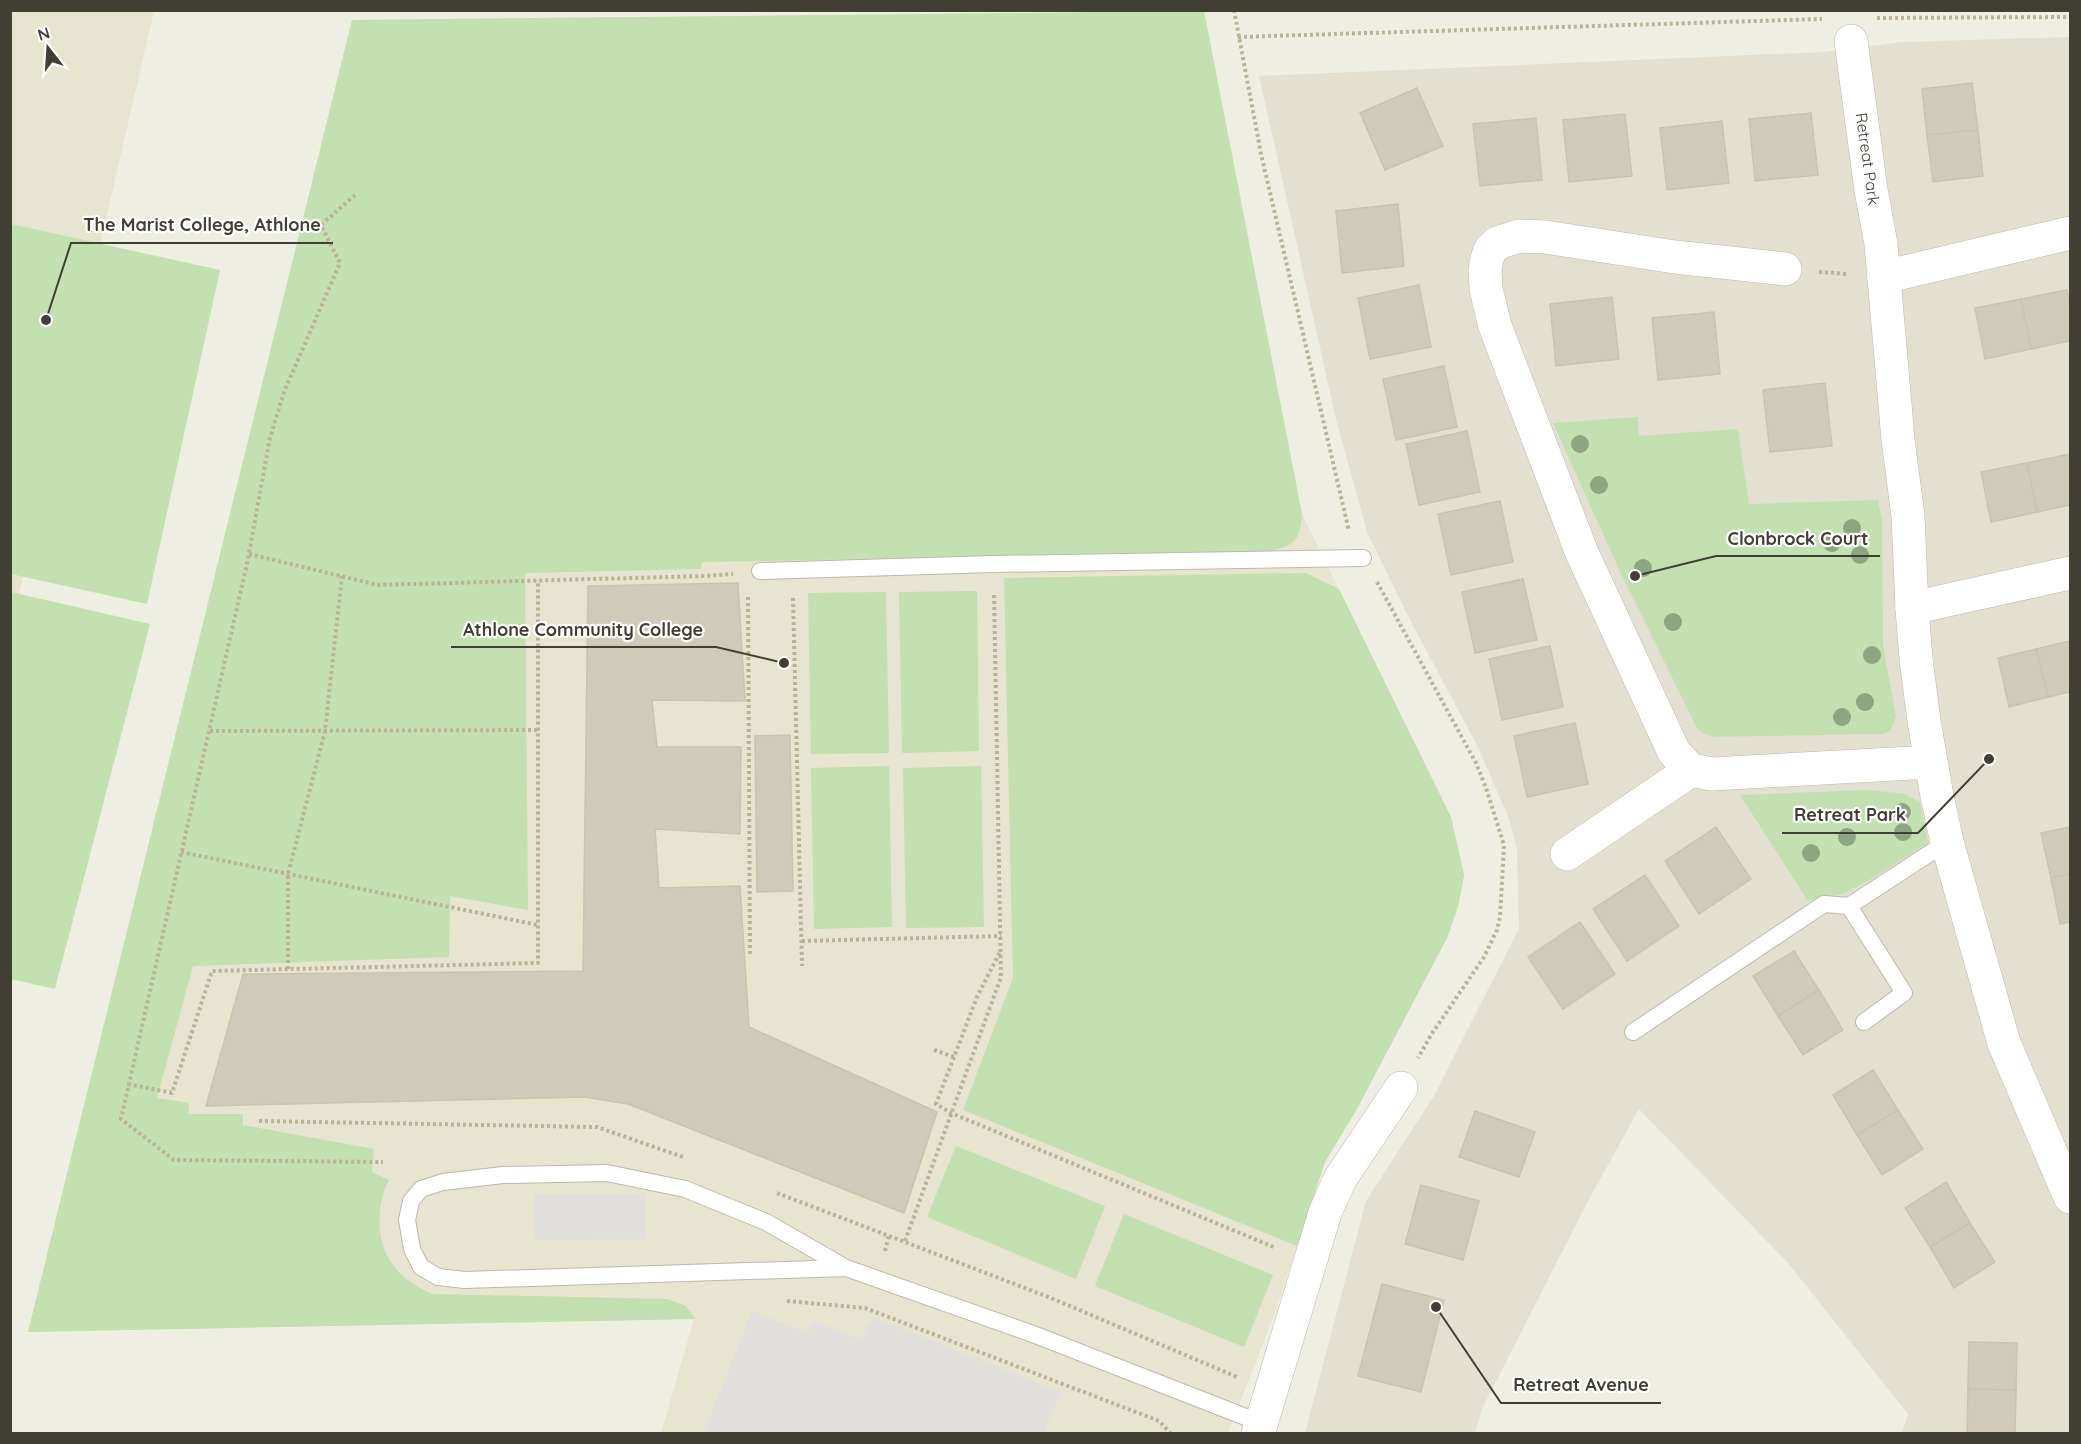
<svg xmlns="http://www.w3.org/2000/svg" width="2081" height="1444" font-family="Quicksand,sans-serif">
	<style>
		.residential { fill: #e3e0d2 }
		.education { fill: #e7e4cf }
		.green { fill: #c3e0b0 }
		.parking { fill: #e0dfdb }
		.building { fill: #d0caba; stroke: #cac3ae; stroke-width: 1.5 }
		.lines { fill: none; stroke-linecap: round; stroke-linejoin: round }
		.service-casing { stroke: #bdb9aa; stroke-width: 18 }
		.minor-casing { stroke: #bdb9aa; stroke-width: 34 }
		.path { stroke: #bab39a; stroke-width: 4; stroke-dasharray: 3 3; stroke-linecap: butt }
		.service { stroke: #fff; stroke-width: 16 }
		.minor { stroke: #fff; stroke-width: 33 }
		.tree { fill: #8da680 }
		.labels { text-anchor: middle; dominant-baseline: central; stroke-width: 4.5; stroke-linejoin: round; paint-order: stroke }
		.street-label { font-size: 16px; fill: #413e34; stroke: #fff }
		.leader { fill: none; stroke: #413e34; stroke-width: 2 }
		.callout-dot { fill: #413e34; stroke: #fff; stroke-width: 2 }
		.callout-label { font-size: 18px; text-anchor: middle; font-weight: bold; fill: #413e34; stroke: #fff; stroke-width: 4.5; stroke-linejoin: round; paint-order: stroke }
	</style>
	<rect width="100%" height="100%" fill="#efeee3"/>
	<path class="residential" d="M2070 37V1433H1902L1908 1414 1788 1263 1639 1109 1586 1205 1482 1409 1475 1433H1305L1366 1201 1435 1094 1519 928 1517 849 1509 819 1478 747 1410 620 1367 532 1336 419 1259 76 1824 52 1902 42Z"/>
	<g class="education">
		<path d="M11 11H154L11 629Z"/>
		<path d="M1204 11 1302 514 1451 817 1464 875 1458 907 1447 938 1357 1109 1325 1162 1273 1318 1228 1433H661L694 1319 28 1332 352 20Z"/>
	</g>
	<g class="green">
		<path d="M1204 11 1302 514C1300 541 1295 546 1268 551L758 561 702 562 701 569 525 573 528 910 450 896 449 957 193 966 157 1098 189 1103 188 1114H243V1125L374 1149 372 1172 389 1180C375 1207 375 1248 398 1271 408 1282 420 1288 432 1294L667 1299 686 1306 695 1319 28 1332 352 20Z"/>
		<path d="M11 224 220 270 147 604 11 574Z"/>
		<path d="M1638 417 1639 436 1738 429 1749 504 1878 500 1882 520 1883 645 1896 717 1890 731 1883 734 1714 737 1705 734 1698 730 1622 576 1553 423Z"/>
		<path d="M1306 573 1339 589 1451 817 1464 875 1458 907 1447 938 1357 1109 1325 1162 1297 1246 963 1110 1013 978 1004 578Z"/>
		<path d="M977 591 979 751 902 753 899 592Z"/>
		<path d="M11 592 150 624 55 989 11 979Z"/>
		<path d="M886 592 889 753 811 754 808 593Z"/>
		<path d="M889 766 892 927 814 929 811 768Z"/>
		<path d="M981 766 984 927 906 928 903 768Z"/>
		<path d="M1870 790 1905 794 1920 802 1928 843 1868 881 1845 893 1808 901 1740 795Z"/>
		<path d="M956 1146 1105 1206 1076 1279 927 1217Z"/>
		<path d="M1124 1214 1273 1275 1244 1347 1095 1286Z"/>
	</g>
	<g class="parking">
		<path d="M645 1193V1239L535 1241 534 1195Z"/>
		<path d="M752 1311 808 1333 813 1321 861 1340 873 1317 1061 1392 1043 1433H703Z"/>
	</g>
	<g class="building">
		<path d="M1972 83 1978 130 1927 135 1922 89Z"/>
		<path d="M1417 88 1443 146 1385 170 1360 113Z"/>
		<path d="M1811 113 1818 175 1755 181 1749 119Z"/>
		<path d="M1625 114 1632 176 1569 182 1563 120Z"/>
		<path d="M1536 118 1542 180 1480 186 1473 124Z"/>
		<path d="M1722 121 1729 183 1667 190 1660 128Z"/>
		<path d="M1978 130 1983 176 1933 182 1927 135Z"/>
		<path d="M1398 204 1404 266 1342 273 1336 211Z"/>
		<path d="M1419 285 1431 347 1370 359 1358 298Z"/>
		<path d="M2067 290 2070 306V341L2031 349 2021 299Z"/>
		<path d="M1612 297 1619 359 1556 366 1550 304Z"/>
		<path d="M2021 299 2031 349 1985 359 1975 308Z"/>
		<path d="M1714 312 1720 374 1658 380 1652 318Z"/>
		<path d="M1444 366 1457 427 1396 440 1383 379Z"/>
		<path d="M1825 383 1832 446 1770 452 1763 390Z"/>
		<path d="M1467 431 1480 492 1419 505 1406 444Z"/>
		<path d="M2070 454V505L2037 512 2027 463Z"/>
		<path d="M2027 463 2037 512 1991 522 1981 472Z"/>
		<path d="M1500 501 1513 562 1451 575 1438 514Z"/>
		<path d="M1523 579 1537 640 1475 653 1462 592Z"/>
		<path d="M738 583 745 701 652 700 657 747H741L740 834 655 829 659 888 740 886 749 1027 937 1112 904 1213 628 1104 585 1097 206 1106 243 974 583 971 588 586Z"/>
		<path d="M2070 641V692L2048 697 2036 649Z"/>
		<path d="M1550 646 1563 707 1502 720 1489 659Z"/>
		<path d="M2036 649 2048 697 2009 707 1998 658Z"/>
		<path d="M1575 723 1588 784 1527 797 1514 736Z"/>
		<path d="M790 735 793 891 757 892 755 736Z"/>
		<path d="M1716 827 1751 879 1699 914 1665 861Z"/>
		<path d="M2070 827V874L2051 878 2041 833Z"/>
		<path d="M2070 874V922L2060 924 2051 878Z"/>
		<path d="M1645 875 1679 926 1627 961 1593 909Z"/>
		<path d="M1580 922 1615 974 1563 1009 1528 957Z"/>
		<path d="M1794 951 1819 990 1778 1016 1753 976Z"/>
		<path d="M1819 990 1843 1030 1803 1055 1778 1016Z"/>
		<path d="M1873 1070 1898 1110 1857 1135 1833 1095Z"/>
		<path d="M1898 1110 1923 1149 1882 1175 1857 1135Z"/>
		<path d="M1475 1111 1535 1132 1519 1177 1459 1157Z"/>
		<path d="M1946 1182 1970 1223 1930 1247 1905 1208Z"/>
		<path d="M1421 1185 1479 1201 1463 1260 1405 1244Z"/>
		<path d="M1970 1223 1995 1262 1954 1288 1930 1247Z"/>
		<path d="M1382 1284 1444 1300 1421 1392 1358 1376Z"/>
		<path d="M1969 1342 2017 1343 2016 1390 1968 1389Z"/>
		<path d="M1968 1389 2016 1390 2015 1434H1967Z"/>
	</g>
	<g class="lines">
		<defs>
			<g id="service">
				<path d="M760 571 994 564 1363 558"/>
				<path d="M1849 906 1904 993 1864 1022"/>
				<path d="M1633 1032 1824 904 1849 906 1947 842"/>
				<path d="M846 1268 465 1280 438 1277 421 1267 412 1249 407 1220 411 1201 421 1189 443 1182 503 1175 607 1173 685 1189 766 1222 846 1268 1033 1334 1261 1423"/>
			</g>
			<g id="minor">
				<path d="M1851 41 1871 190 1881 244 1898 439 1908 516 1912 608 1916 659 1924 721 1937 796 1947 842 2004 1043 2070 1197"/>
				<path d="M1785 269 1675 257 1545 237 1519 236 1497 243 1490 250 1487 259 1485 270 1486 289 1495 326 1582 553 1674 752 1691 770 1712 774 1931 762"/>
				<path d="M1884 277 2070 233"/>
				<path d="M1912 608 2070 573"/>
				<path d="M1567 854 1691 770"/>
				<path d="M1258 1434 1325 1213 1340 1179 1401 1088"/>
			</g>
		</defs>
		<use href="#service" class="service-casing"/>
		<use href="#minor" class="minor-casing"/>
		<g class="path">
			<path d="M1234 10 1261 154 1349 531"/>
			<path d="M1877 18 2070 17"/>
			<path d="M1238 37 1822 19"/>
			<path d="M355 195 321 225 340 263 284 392 270 438 248 559 121 1119 174 1160 383 1162"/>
			<path d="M1819 272 1847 274"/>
			<path d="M249 554 378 585 703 576 733 574"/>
			<path d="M1377 582 1476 763 1486 788 1504 845 1500 917 1497 930 1484 957 1431 1035 1418 1058"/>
			<path d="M748 597 750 954"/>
			<path d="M793 598 802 966"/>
			<path d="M210 731 538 730"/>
			<path d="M181 852 538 925"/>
			<path d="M802 941 1001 936"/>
			<path d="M288 969V874L325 731 342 576"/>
			<path d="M934 1050 954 1057 977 997 1001 950"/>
			<path d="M954 1057 936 1104 951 1113 1276 1248"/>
			<path d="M128 1084 172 1093 212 971 538 963V580"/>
			<path d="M259 1121 597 1127 683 1157"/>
			<path d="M777 1193 1051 1298 1237 1377"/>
			<path d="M905 1241 1001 977 994 592"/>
			<path d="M885 1251 889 1235"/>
			<path d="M787 1301 865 1308 1159 1421 1171 1434"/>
		</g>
		<use href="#service" class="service"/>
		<use href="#minor" class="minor"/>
	</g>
	<g class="tree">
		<circle cx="1580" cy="444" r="9"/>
		<circle cx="1599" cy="485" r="9"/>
		<circle cx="1852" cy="528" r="9"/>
		<circle cx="1832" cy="543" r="9"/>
		<circle cx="1860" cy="555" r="9"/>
		<circle cx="1643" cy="568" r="9"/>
		<circle cx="1673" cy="622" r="9"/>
		<circle cx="1872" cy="655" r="9"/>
		<circle cx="1865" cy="702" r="9"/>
		<circle cx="1842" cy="717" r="9"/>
		<circle cx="1902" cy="812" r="9"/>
		<circle cx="1903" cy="832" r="9"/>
		<circle cx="1847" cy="837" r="9"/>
		<circle cx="1811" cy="853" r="9"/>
	</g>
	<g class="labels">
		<g class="street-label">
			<text transform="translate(1868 159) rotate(82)">Retreat Park</text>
		</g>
	</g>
	<path class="leader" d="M46 320L71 243H333M1635 576L1716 556H1880M784 663L716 647H451M1989 759L1918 833H1782M1436 1307L1501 1403H1661"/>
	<g class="callout-dot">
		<circle cx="46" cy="320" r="6"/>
		<circle cx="1635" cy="576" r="6"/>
		<circle cx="784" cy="663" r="6"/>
		<circle cx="1989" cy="759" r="6"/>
		<circle cx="1436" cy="1307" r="6"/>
	</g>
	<g class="callout-label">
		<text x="202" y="231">The Marist College, Athlone</text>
		<text x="1798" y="545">Clonbrock Court</text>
		<text x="583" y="636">Athlone Community College</text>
		<text x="1850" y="821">Retreat Park</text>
		<text x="1581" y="1391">Retreat Avenue</text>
	</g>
	<rect width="2081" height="1444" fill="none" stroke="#413e34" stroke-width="24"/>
	<g transform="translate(48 48) rotate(343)" stroke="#ffffff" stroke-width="4.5" paint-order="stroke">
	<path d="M0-4.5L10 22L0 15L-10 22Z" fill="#413e34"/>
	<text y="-9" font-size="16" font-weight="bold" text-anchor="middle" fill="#413e34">N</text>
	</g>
</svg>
